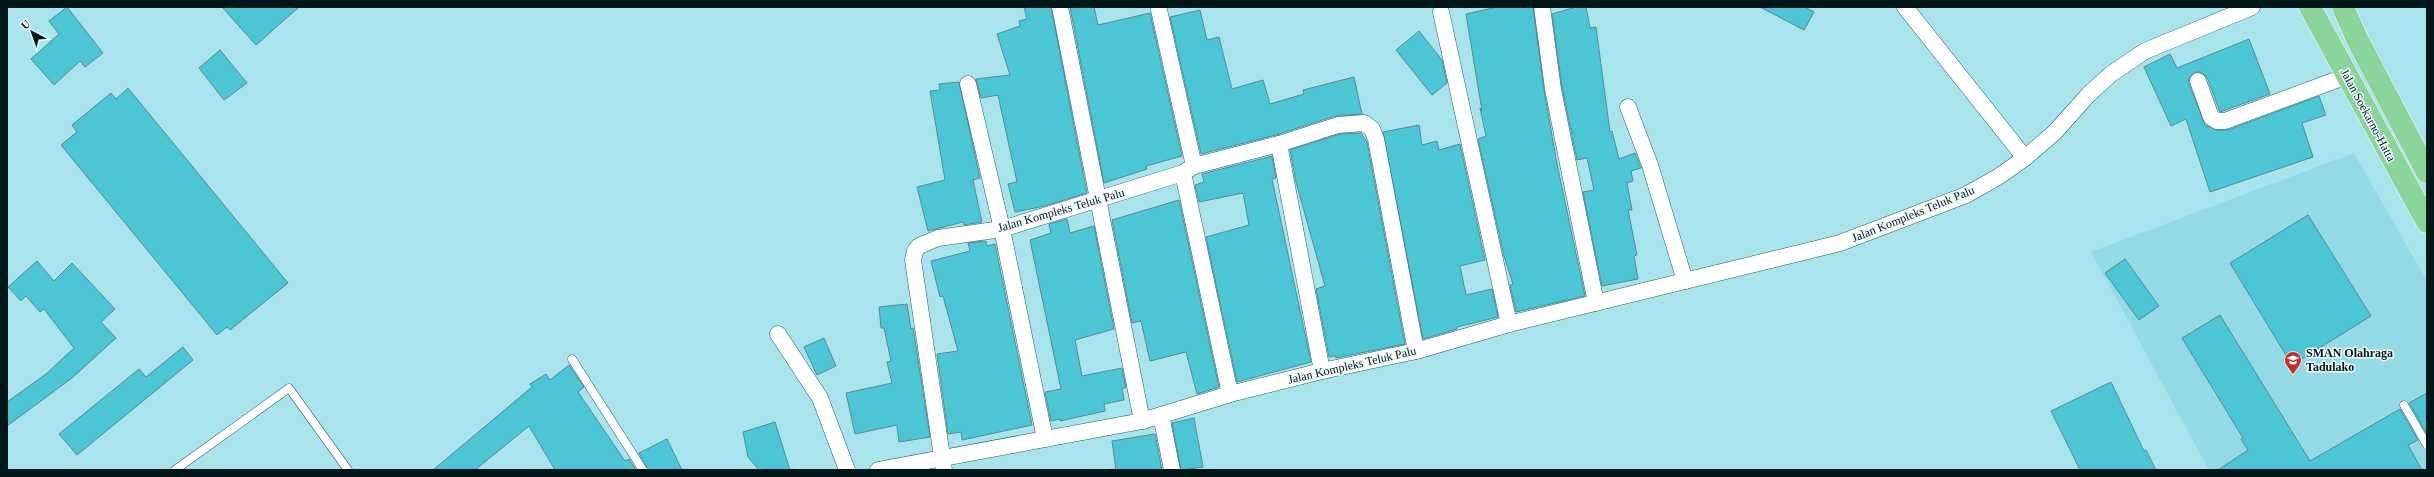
<svg xmlns="http://www.w3.org/2000/svg" width="2434" height="477" font-family="'Times New Roman',serif">
	<style>
		.built { fill: #94dae4 }
		.building { fill: #4cc5d5; stroke: #538c94 }
		.lines { fill: none; stroke-linecap: round; stroke-linejoin: round }
		.lane-casing { stroke: #235d65; stroke-width: 9 }
		.street-casing { stroke: #235d65; stroke-width: 17 }
		.primary-casing { stroke: #fff; stroke-width: 23 }
		.lane { stroke: #fff; stroke-width: 8 }
		.street { stroke: #fff; stroke-width: 16 }
		.primary { stroke: #8bd49b; stroke-width: 22 }
		.labels { text-anchor: middle; dominant-baseline: central; stroke-width: 3; stroke-linejoin: round; paint-order: stroke }
		.street-label { font-size: 12px; fill: #001619; stroke: #f0fbfd }
		.poi-label { font-size: 12px; font-weight: bold; fill: #001619; stroke: #f0fbfd; text-anchor: start }
	</style>
	<rect width="100%" height="100%" fill="#a9e4ed"/>
	<path class="built" d="M2354 153 2427 281V470H2209L2091 252Z"/>
	<g class="building">
		<path d="M67 7 103 53 85 67 80 61 54 85 31 59 59 34 49 21Z"/>
		<path d="M222 7H299L256 45Z"/>
		<path d="M1024 7H1051L1087 193 1045 206 1015 212 1008 184 1017 182 998 95 981 98 976 79 1010 75 997 34 1020 26 1019 21 1027 19Z"/>
		<path d="M1070 7H1094L1098 25 1150 13 1182 156 1146 166 1147 169 1104 183Z"/>
		<path d="M1497 7H1533L1544 90 1557 164 1585 296 1516 312 1510 285 1513 284 1504 256 1478 139 1486 136 1480 108 1482 111 1466 14Z"/>
		<path d="M1576 7H1586L1590 28 1596 27 1610 132 1612 131 1619 159 1635 153 1641 168 1631 171 1633 181 1627 183 1632 210H1628L1637 255 1634 256 1638 279 1602 286 1583 192 1594 190 1587 158 1577 160 1562 87 1552 14Z"/>
		<path d="M1760 7H1805L1814 12 1804 30Z"/>
		<path d="M1200 10 1207 40 1219 37 1232 89 1263 80 1270 104 1304 94 1303 90 1354 77 1362 114 1335 116 1276 135 1201 154 1170 17Z"/>
		<path d="M1419 31 1442 60 1447 83 1432 95 1396 50Z"/>
		<path d="M2249 39 2270 94 2220 112 2207 77 2200 72H2194L2189 79V84L2205 125 2217 130H2228L2319 96 2326 115 2302 123 2313 157 2210 192 2186 119 2171 126 2144 67 2170 54 2177 68Z"/>
		<path d="M220 50 247 83 224 100 199 68Z"/>
		<path d="M959 82 980 178 973 180 982 222 964 225 963 222 928 231 917 187 945 180 930 91 940 90 939 84Z"/>
		<path d="M128 88 288 283 230 330 227 327 217 335 61 145 77 132 72 125 111 93 116 99Z"/>
		<path d="M1419 125 1422 145 1437 141 1439 150 1460 144 1485 260 1460 266 1466 295 1492 289 1498 317 1457 327V329L1423 339 1383 132Z"/>
		<path d="M1361 133 1367 142 1405 344 1336 358 1335 356 1329 357 1316 289 1325 286 1296 182 1290 150 1340 134Z"/>
		<path d="M1272 156 1276 178 1272 179 1311 362 1237 382 1206 237 1249 225 1243 193 1199 202 1195 185 1204 182 1202 174Z"/>
		<path d="M1179 200 1219 387 1197 394 1186 352 1150 361 1141 321 1132 323 1112 220Z"/>
		<path d="M2308 215 2371 316 2292 365 2230 263Z"/>
		<path d="M1067 219 1070 233 1094 226 1114 329 1075 340 1082 376 1122 368 1126 388H1122L1124 400 1104 404 1105 411 1060 421V419L1051 421 1045 392 1061 389 1030 240 1051 233 1049 224Z"/>
		<path d="M986 241 987 246 995 244 1032 425 962 440 961 432 948 434 937 354 958 351 943 296 940 297 931 261 970 251 968 243Z"/>
		<path d="M2125 259 2159 306 2139 320 2105 273Z"/>
		<path d="M37 261 54 281 72 263 115 309 101 322 116 338 72 378 7 426V402L46 374 74 348 44 309 40 312 26 296 21 301 8 287Z"/>
		<path d="M907 304 911 329 913 328 915 340 930 437 899 442 897 425 855 434 846 393 892 383 887 362 891 361 884 328H881L879 307Z"/>
		<path d="M2220 315 2310 461 2400 409 2418 440 2408 445 2422 470H2218L2248 450 2241 439 2243 438 2182 338Z"/>
		<path d="M824 338 836 366 817 375 804 347Z"/>
		<path d="M183 347 193 360 77 455 59 434 139 369 146 377Z"/>
		<path d="M569 365 584 387 578 392 625 461 629 459 636 470H555L529 426 475 470H433L532 387 530 384 546 374 550 380Z"/>
		<path d="M2111 382 2144 451 2146 450 2156 470H2080L2051 411Z"/>
		<path d="M2427 393V434L2409 403Z"/>
		<path d="M1194 418 1203 467 1181 470 1172 423Z"/>
		<path d="M775 422 790 470H759L748 457 743 432Z"/>
		<path d="M1155 434 1162 470H1116L1112 441Z"/>
		<path d="M667 439 682 470H648L639 453Z"/>
	</g>
	<g class="lines">
		<defs>
			<g id="lane">
				<path d="M572 359 643 470"/>
				<path d="M2404 405 2427 445"/>
				<path d="M175 470 289 388 348 470"/>
			</g>
			<g id="street">
				<path d="M1060 7 1142 421"/>
				<path d="M1542 7 1553 89 1596 303"/>
				<path d="M1905 7 2025 158"/>
				<path d="M1159 10 1194 166"/>
				<path d="M1441 12 1509 324"/>
				<path d="M2198 81 2211 117 2217 121H2225L2347 76"/>
				<path d="M968 84 1002 229 1045 439"/>
				<path d="M1628 107 1650 165 1685 281"/>
				<path d="M1279 144 1322 371"/>
				<path d="M1183 173 1230 394"/>
				<path d="M778 334 820 398 847 470"/>
				<path d="M1161 415 1172 470"/>
				<path d="M878 470 1142 421 1230 394 1322 371 1416 351 1509 324 1840 243 1966 195 1998 177 2025 158 2055 132 2089 94 2111 74 2145 51 2252 7"/>
				<path d="M944 470 913 260 915 251 919 246 938 238 1002 229 1183 173 1194 166 1279 144 1338 125 1364 123 1372 129 1376 139 1416 351"/>
			</g>
			<g id="primary">
				<path d="M2310 7 2427 222"/>
				<path d="M2343 7 2358 41 2427 172"/>
			</g>
		</defs>
		<use href="#lane" class="lane-casing"/>
		<use href="#street" class="street-casing"/>
		<use href="#primary" class="primary-casing"/>
		<use href="#lane" class="lane"/>
		<use href="#street" class="street"/>
		<use href="#primary" class="primary"/>
	</g>
	<defs>
		<symbol id="school-pin" viewBox="-11 -11 22 30"><path d="M0 17L-7.5 6A9.5 9.5 0 1 1 7.5 6Z" fill="#bf312b" stroke="#f0fbfd"/><path d="M0-5L7-2L0 1L-7-2ZM-4 1L0 2.5L4 1V4Q0 6-4 4Z" fill="#fff"/></symbol>
	</defs>
	<g fill-rule="evenodd">
		<use href="#school-pin" x="2283" y="350" width="20" height="27"/>
	</g>
	<g class="labels">
		<g class="street-label">
			<text transform="translate(2368 115) rotate(62)">Jalan Soekarno-Hatta</text>
			<text transform="translate(1061 210) rotate(-16)">Jalan Kompleks Teluk Palu</text>
			<text transform="translate(1913 214) rotate(-22)">Jalan Kompleks Teluk Palu</text>
			<text transform="translate(1352 365) rotate(-13)">Jalan Kompleks Teluk Palu</text>
		</g>
		<g class="poi-label">
			<text x="2306" y="353">SMAN Olahraga<tspan x="2306" dy="14">Tadulako</tspan></text>
		</g>
	</g>
	<rect width="2434" height="477" fill="none" stroke="#001619" stroke-width="16"/>
	<g transform="translate(32 32) rotate(319)" stroke="#f0fbfd" stroke-width="3" paint-order="stroke">
	<path d="M0-3L7 15L0 10L-7 15Z" fill="#001619"/>
	<text y="-6" font-size="11" font-weight="bold" text-anchor="middle" fill="#001619">U</text>
	</g>
</svg>
